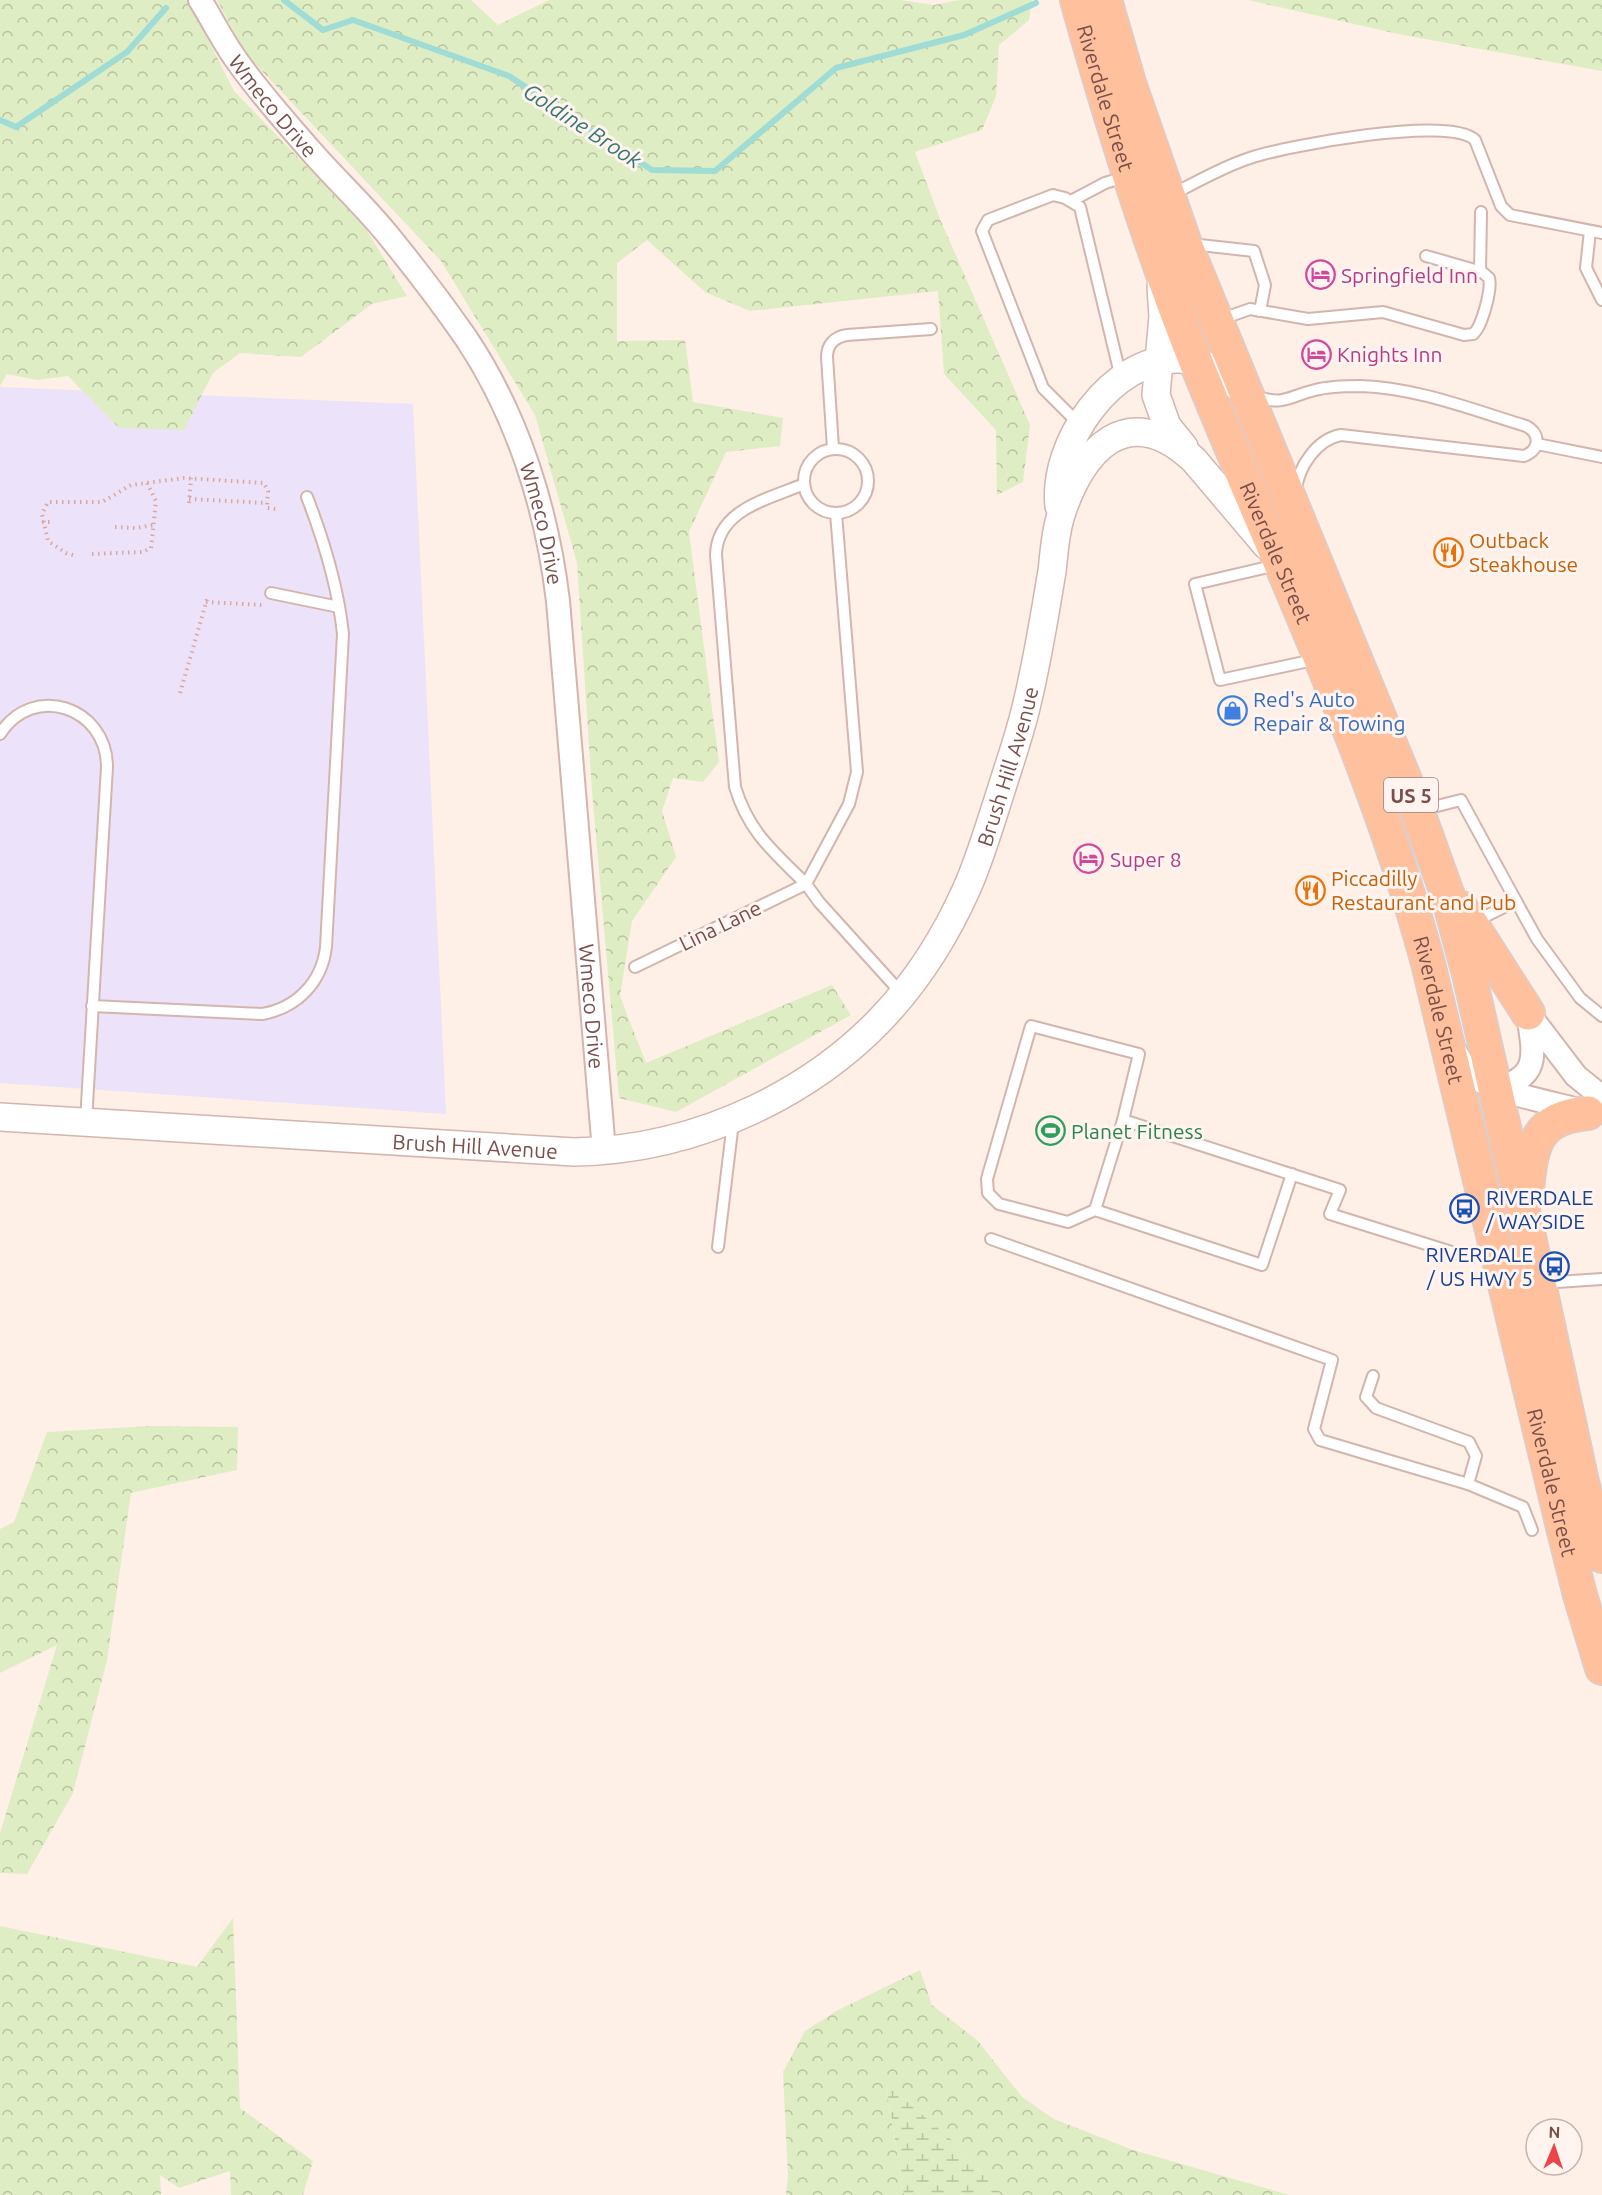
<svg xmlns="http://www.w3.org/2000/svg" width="1602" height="2195" font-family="Ubuntu,sans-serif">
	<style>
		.education { fill: #ece3fa }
		.forest { fill: url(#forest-crowns) }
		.wetland { fill: url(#wetland-marsh) }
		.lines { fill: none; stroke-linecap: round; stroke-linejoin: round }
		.stream { stroke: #9fdcd5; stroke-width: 6 }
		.service-casing { stroke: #d3b5ae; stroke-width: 14 }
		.minor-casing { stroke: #d3b5ae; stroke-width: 26 }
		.tertiary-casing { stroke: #d3b5ae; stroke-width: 30 }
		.primary-casing { stroke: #dacdcc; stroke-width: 36 }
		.path { stroke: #daa79f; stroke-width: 4; stroke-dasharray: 1.5 4.5; stroke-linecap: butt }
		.service { stroke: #fff; stroke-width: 10 }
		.minor { stroke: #fff; stroke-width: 22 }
		.tertiary { stroke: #fff; stroke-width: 27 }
		.primary { stroke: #ffc19d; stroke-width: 33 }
		.labels { text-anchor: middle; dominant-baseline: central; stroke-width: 6; stroke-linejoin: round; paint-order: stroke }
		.shield { fill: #fff4ef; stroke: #a2807b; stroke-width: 1.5 }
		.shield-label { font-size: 20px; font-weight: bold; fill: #7a4e49 }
		.street-label { font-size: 21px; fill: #7a4e49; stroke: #fff4ef }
		.hotel-label { font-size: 21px; fill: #b23c85; stroke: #fff4ef; text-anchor: start }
		.food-label { font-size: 21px; fill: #c56008; stroke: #fff4ef; text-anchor: start }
		.shop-label { font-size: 21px; fill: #366cbe; stroke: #fff4ef; text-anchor: start }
		.leisure-label { font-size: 21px; fill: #27864d; stroke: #fff4ef; text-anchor: start }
		.transit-label { font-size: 21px; fill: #164399; stroke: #fff4ef; text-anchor: start }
		.water-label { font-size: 22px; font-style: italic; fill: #387872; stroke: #fff4ef }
	</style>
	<defs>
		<pattern id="forest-crowns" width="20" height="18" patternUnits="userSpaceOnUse" patternTransform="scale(1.5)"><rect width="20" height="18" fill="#dfedc4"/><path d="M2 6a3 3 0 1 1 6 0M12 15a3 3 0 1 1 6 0" fill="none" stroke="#bac2a1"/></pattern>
		<pattern id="wetland-marsh" width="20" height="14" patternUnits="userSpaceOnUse" patternTransform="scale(1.5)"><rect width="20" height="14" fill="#dfedc4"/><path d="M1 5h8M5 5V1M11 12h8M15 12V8" fill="none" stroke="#bac2a1"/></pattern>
	</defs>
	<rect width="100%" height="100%" fill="#feefe7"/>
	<path class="education" d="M0 387 413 404 446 1114 0 1083Z"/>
	<g class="forest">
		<path d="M0 0H188L234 91 364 226 407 296 372 304 301 357 240 353 213 373 184 430 119 428 68 376 37 380 7 374 0 386Z"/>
		<path d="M217 0H471L498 25 549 0H900L934 5 959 0H1032L1029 20 999 45 996 96 982 130 915 152 940 219 1030 425 1023 482 997 495 996 430 944 374 938 291 750 311 705 292 647 240 617 263V341L685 340 693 402 783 418 780 446 726 452 689 532 719 762 703 782 673 778 662 811 676 857 632 921 620 996 646 1063 832 985 851 1015 676 1112 619 1098 592 791 577 563 535 415 441 261 246 54Z"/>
		<path d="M1248 0H1602V71L1403 35Z"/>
		<path d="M148 1426 238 1427 237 1470 131 1493 107 1660 73 1793 27 1874 0 1873V1833L57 1645 0 1673V1529L14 1522 47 1432Z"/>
		<path d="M233 1918 240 2108 313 2161 303 2195H231L230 2171 179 2188 160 2175 161 2195H0V1926L197 1967Z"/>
		<path d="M920 1970 932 2005 978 2041 1022 2097 1054 2119 1133 2150 1289 2195H1001L953 2141 886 2085 904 2195H786L788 2176 783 2072 805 2031 838 2010Z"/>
	</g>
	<path class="wetland" d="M886 2084 953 2141 1001 2195H904Z"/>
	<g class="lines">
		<g class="stream">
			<path d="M284 0 323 30 353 20 509 76 652 170 715 171 836 68 964 35 1036 3"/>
			<path d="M0 120 16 127 127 52 166 8"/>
		</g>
		<defs>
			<g id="service">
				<path d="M1171 195C1197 182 1222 167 1250 158 1285 146 1450 115 1475 140L1501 206 1510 215 1602 233"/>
				<path d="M1071 201 1105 183 1125 177"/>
				<path d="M1590 231 1586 268 1602 300"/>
				<path d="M1191 244 1254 251 1265 285 1260 311"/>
				<path d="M1480 272 1481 212"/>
				<path d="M1219 320 1250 309 1308 319 1383 312 1464 335 1473 334C1482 327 1492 289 1489 278L1482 272 1426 256"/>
				<path d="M1254 396C1286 406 1286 397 1315 390 1330 386 1346 386 1361 386 1418 388 1473 410 1526 426 1541 434 1540 450 1524 456L1341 435C1317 439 1297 468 1296 492"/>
				<path d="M1079 424 1043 388 982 231 988 220 1053 195 1065 198 1080 207 1121 378"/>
				<path d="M1537 444 1602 457"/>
				<path d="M833 448 827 357C827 345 834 337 847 335L931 329"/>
				<circle cx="836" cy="481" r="32"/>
				<path d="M804 484C769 499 717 509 716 555L735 787C749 833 774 852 806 884L849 804 857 772 836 513"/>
				<path d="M1277 565 1195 584 1220 680 1318 659"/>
				<path d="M271 593 339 607"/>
				<path d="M0 734C33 682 107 707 107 767L86 1121"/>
				<path d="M1421 810 1461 800 1516 901"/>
				<path d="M1474 922 1516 901 1537 939 1580 998 1602 1016"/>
				<path d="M635 967 806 884 819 902 903 995"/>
				<path d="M92 1006 262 1014C297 1008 322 982 326 947L343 634C338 586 324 541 307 497"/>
				<path d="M1292 1174 1262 1265 1095 1210 1068 1222 999 1204 988 1193 987 1179 1031 1026 1139 1054 1123 1120 1340 1190 1330 1214 1458 1254 1493 1250"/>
				<path d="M1095 1210 1123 1120"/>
				<path d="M991 1239 1332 1360 1314 1429 1320 1440 1468 1484"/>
				<path d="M718 1247 733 1122"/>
				<path d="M1542 1283 1602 1279"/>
				<path d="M1373 1376 1366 1397 1376 1408 1469 1442 1476 1456 1468 1484 1523 1507 1532 1530"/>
			</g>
			<g id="minor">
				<path id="s1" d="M200 0C212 19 222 40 235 58 257 90 284 120 310 150 336 180 367 208 392 240 418 272 443 305 466 338 518 416 547 509 558 601L604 1151"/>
				<path d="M1528 1013 1576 1076 1602 1097"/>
				<path d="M1455 1051C1460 1059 1464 1068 1471 1075 1489 1091 1557 1104 1583 1111"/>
				<path d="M1496 1088C1541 1078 1534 1053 1528 1015"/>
			</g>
			<g id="tertiary">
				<path d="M1161 287 1163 316 1156 395 1167 426 1184 447"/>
				<path d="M1059 506C1052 443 1112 358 1178 359 1206 359 1225 377 1246 393"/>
				<path id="s2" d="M0 1117 574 1152C637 1151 698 1136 755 1109 855 1061 922 989 967 888 980 859 989 827 999 797 1009 764 1021 732 1028 699 1038 657 1045 614 1052 571 1054 554 1055 535 1060 518 1081 449 1128 398 1194 460L1266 545"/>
			</g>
			<g id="primary">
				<path id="s3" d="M1077 0C1111 122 1149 244 1196 362 1276 561 1372 755 1428 963L1562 1523 1580 1595 1602 1668"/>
				<path d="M1105 0 1129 83 1185 244 1416 807 1448 896 1469 974 1529 1237 1582 1482 1602 1556"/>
				<path d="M1461 908 1528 1013"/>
				<path d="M1527 1191C1531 1145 1536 1117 1588 1113"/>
			</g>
		</defs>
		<use href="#service" class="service-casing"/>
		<use href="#minor" class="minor-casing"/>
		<use href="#tertiary" class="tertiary-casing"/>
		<use href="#primary" class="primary-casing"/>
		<g class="path">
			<path d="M189 499 267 503"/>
			<path d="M189 503 191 478"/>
			<path d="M42 522H53"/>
			<path d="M115 527 135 528 155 525"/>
			<path d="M92 554 143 552 151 548 156 501 147 483"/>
			<path d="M73 555 66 553 48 541 42 514 48 502H102L131 485 184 478 264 483 268 491 267 508 276 509"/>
			<path d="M206 602 263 605"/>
			<path d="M180 693 208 596"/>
		</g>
		<use href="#service" class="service"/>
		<use href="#minor" class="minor"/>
		<use href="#tertiary" class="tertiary"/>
		<use href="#primary" class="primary"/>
	</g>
	<defs>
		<symbol id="hotel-ring" viewBox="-11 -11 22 22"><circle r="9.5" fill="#fff4ef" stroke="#d1479c" stroke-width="1.5"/><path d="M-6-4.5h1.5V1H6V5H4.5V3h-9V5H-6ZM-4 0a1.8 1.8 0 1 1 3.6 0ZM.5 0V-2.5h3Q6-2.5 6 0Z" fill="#d1479c"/></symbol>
		<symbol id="restaurant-ring" viewBox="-11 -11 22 22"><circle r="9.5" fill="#fff4ef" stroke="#e8710a" stroke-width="1.5"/><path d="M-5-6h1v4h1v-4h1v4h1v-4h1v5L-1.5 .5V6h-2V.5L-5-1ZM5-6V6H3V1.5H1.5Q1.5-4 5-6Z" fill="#e8710a"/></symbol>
		<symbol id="shop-ring" viewBox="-11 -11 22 22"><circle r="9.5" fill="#fff4ef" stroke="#3f7fe0" stroke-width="1.5"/><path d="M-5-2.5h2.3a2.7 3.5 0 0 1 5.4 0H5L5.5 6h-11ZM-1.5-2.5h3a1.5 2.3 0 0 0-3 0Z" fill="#3f7fe0"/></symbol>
		<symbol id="stadium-ring" viewBox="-11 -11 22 22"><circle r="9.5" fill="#fff4ef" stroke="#2e9e5b" stroke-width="1.5"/><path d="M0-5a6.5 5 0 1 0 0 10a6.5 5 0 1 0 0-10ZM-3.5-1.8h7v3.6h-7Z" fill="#2e9e5b"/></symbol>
		<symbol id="bus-ring" viewBox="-11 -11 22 22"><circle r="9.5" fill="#fff4ef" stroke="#1a4fb4" stroke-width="1.5"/><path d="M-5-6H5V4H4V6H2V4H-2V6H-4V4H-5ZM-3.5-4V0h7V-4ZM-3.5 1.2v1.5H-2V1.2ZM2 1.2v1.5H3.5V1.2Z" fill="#1a4fb4"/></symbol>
	</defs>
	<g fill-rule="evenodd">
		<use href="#hotel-ring" x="1304" y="258" width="33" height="33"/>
		<use href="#hotel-ring" x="1300" y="338" width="33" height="33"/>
		<use href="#restaurant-ring" x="1432" y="536" width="33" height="33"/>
		<use href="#shop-ring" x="1216" y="694" width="33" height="33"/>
		<use href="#hotel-ring" x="1072" y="842" width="33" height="33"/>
		<use href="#restaurant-ring" x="1294" y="874" width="33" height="33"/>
		<use href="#stadium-ring" x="1034" y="1114" width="33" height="33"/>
		<use href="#bus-ring" x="1448" y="1192" width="33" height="33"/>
		<use href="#bus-ring" x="1538" y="1250" width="33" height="33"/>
	</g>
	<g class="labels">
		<rect class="shield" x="1384" y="778" width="54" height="34" rx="4.5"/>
		<g class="shield-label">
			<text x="1411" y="795">US 5</text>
		</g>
		<g class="street-label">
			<text stroke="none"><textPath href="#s3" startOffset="102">Riverdale Street</textPath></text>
			<text stroke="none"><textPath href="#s1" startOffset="129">Wmeco Drive</textPath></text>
			<text stroke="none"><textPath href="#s1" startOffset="633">Wmeco Drive</textPath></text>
			<text stroke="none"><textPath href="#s3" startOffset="588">Riverdale Street</textPath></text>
			<text stroke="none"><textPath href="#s2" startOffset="1204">Brush Hill Avenue</textPath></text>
			<text transform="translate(720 925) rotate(-26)">Lina Lane</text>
			<text stroke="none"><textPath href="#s1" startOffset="1119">Wmeco Drive</textPath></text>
			<text stroke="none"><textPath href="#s3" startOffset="1074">Riverdale Street</textPath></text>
			<text stroke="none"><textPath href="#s2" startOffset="476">Brush Hill Avenue</textPath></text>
			<text stroke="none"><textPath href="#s3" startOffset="1560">Riverdale Street</textPath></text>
		</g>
		<g class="hotel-label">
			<text x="1341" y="275">Springfield Inn</text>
			<text x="1337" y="354">Knights Inn</text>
			<text x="1110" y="859">Super 8</text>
		</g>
		<g class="food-label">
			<text x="1469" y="540">Outback<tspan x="1469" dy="24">Steakhouse</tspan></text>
			<text x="1331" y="878">Piccadilly<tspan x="1331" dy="24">Restaurant and Pub</tspan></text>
		</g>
		<g class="shop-label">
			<text x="1253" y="699">Red's Auto<tspan x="1253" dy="24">Repair &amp; Towing</tspan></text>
		</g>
		<g class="leisure-label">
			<text x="1071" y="1131">Planet Fitness</text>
		</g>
		<g class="transit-label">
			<text x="1486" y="1197">RIVERDALE<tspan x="1486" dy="24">/ WAYSIDE</tspan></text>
			<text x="1533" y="1254" text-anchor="end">RIVERDALE<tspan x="1533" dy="24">/ US HWY 5</tspan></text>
		</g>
		<g class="water-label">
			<text transform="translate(583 125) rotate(33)">Goldine Brook</text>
		</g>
	</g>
	<g transform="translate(1554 2147) rotate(2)"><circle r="28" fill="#fff4ef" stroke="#cab2ad" stroke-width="1.5"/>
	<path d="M0-4.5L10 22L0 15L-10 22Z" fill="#ee454b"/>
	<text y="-9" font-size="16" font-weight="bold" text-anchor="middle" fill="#7a4e49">N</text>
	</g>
</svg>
